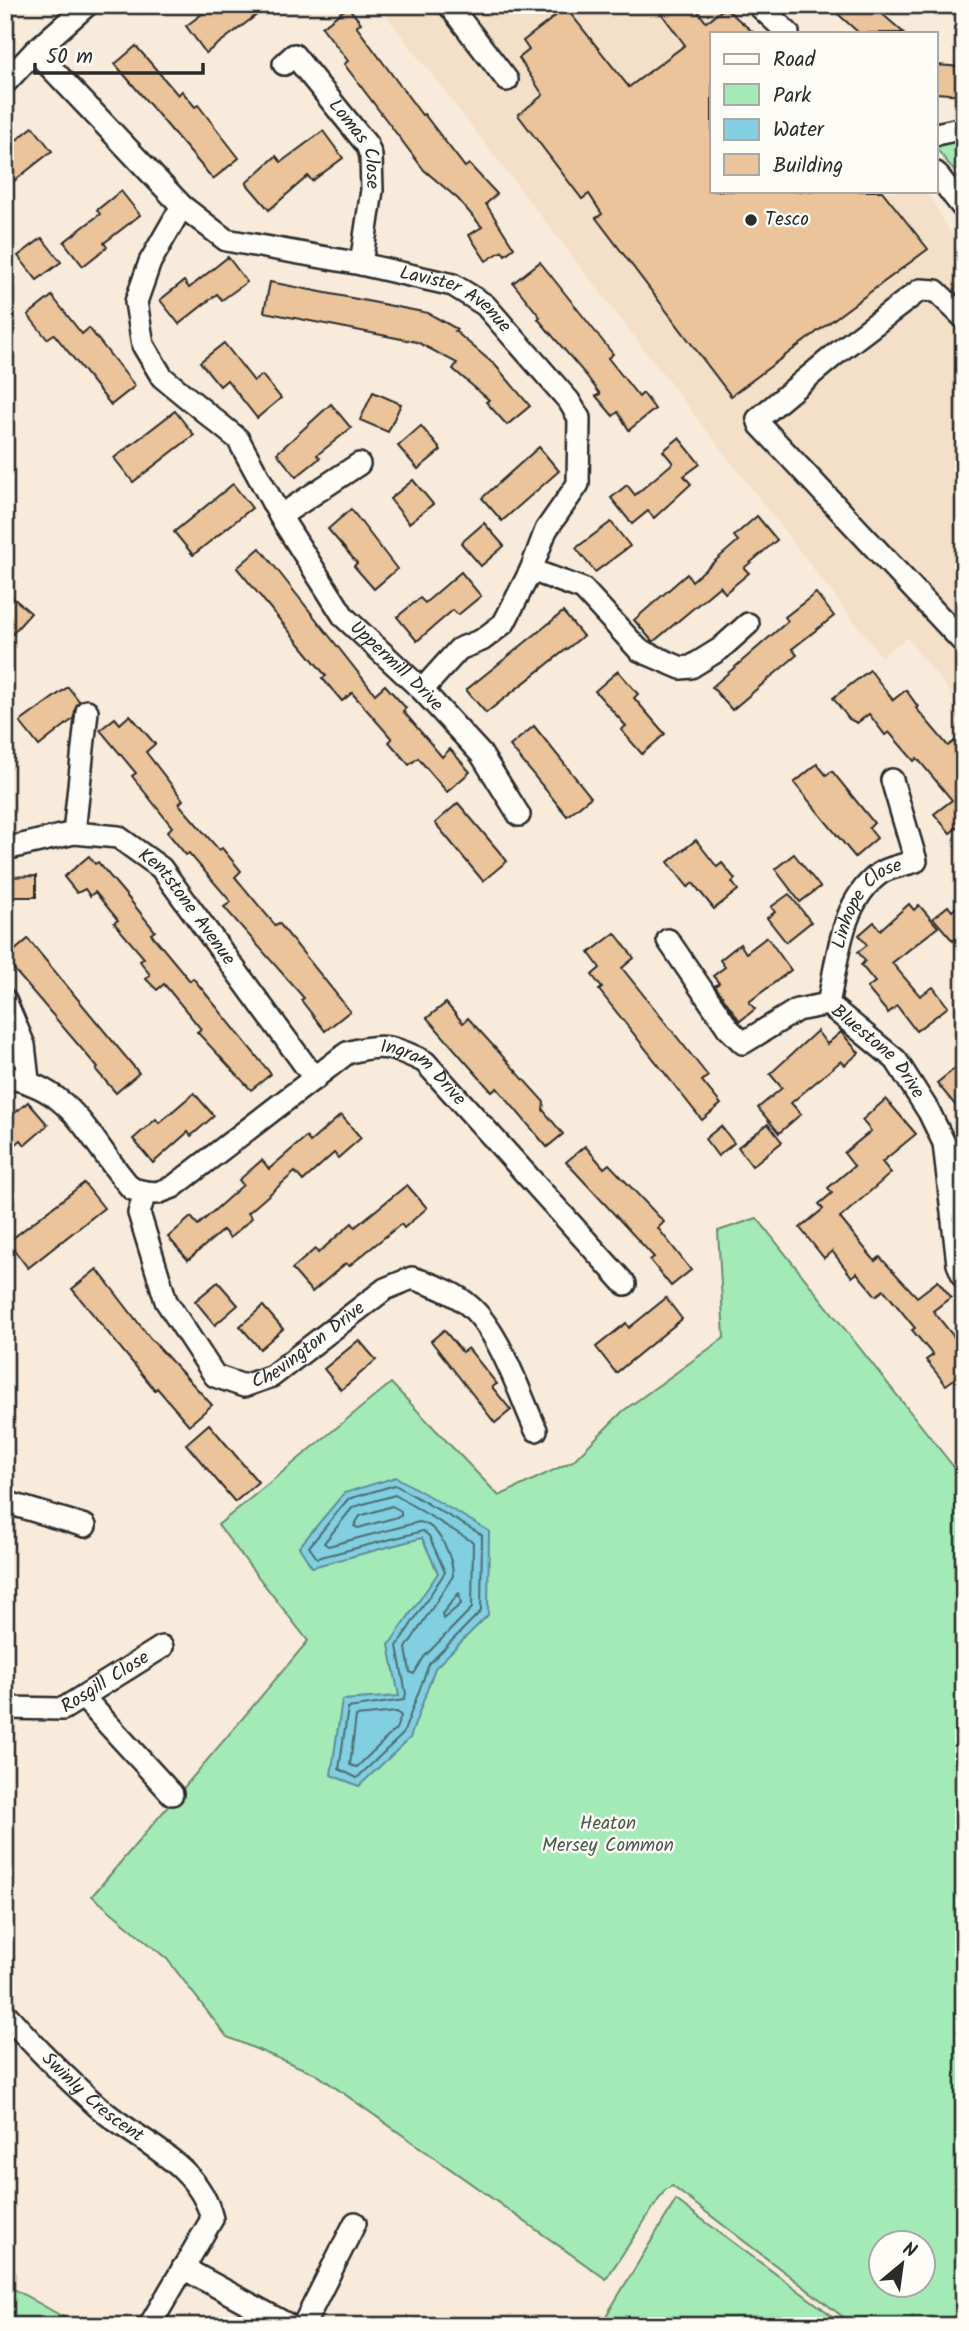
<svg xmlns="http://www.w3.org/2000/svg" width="969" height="2331" font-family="Kalam,sans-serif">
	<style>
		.built { fill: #f4dfc8 }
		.green { fill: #a4eab7; stroke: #688a71; stroke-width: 2; fill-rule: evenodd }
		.water { fill: #81cfe0; stroke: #5f8d98; stroke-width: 2 }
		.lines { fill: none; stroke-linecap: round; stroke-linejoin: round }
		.shore { stroke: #4d6d73; stroke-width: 2 }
		.building { fill: #ebc49b; stroke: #2b2b2b; stroke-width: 2 }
		.minor-casing { stroke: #2b2b2b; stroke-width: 26 }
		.minor { stroke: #fdfcf7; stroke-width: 21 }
		.poi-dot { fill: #2b2b2b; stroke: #fdfcf7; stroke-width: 2.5 }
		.labels { text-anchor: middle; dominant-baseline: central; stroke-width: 5; stroke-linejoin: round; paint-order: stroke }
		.street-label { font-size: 19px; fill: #2b2b2b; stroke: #fdfcf7 }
		.poi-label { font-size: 19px; fill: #2b2b2b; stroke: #fdfcf7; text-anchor: start }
		.park-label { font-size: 19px; fill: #495b4e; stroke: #fdfcf7 }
	</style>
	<rect width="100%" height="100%" fill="#f8ebdb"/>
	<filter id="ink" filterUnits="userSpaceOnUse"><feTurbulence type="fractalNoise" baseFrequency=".0143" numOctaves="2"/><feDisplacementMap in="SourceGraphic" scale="14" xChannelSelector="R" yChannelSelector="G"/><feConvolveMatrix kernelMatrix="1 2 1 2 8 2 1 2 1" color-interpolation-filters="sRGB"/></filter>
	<g filter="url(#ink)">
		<path class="built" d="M378 5H723L754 33H712V191H924L930 197 950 232 964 268V710L907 638 881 656Z"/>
		<g class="green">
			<path d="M959 138H964V183L936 148Z"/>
			<path d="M757 1218 964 1480V2326H855L672 2186 665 2190 606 2279 316 2074 227 2037 167 1959 92 1896 308 1641 218 1525 391 1383 499 1496 573 1461 623 1411 724 1338 718 1231ZM881 2244H923V2286H881Z"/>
			<path d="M676 2200 846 2326H600Z"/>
			<path d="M5 2284 79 2326H5Z"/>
		</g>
		<path class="water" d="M396 1477 489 1531 488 1615 435 1668 410 1738 359 1786 331 1775 342 1700 399 1696 389 1645 438 1573 422 1538 312 1567 299 1547 344 1493Z"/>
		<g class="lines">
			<g class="shore">
				<path d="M395 1485 482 1535 481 1611 429 1664 403 1734 357 1778 339 1769 348 1708 404 1700 406 1694 397 1646 445 1572 429 1536 423 1531 317 1558 309 1547 348 1499Z"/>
				<path d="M395 1495 473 1542 472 1608 424 1657 414 1674 410 1672 406 1648 453 1576C453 1558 439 1524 419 1522L328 1546 324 1543 353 1507Z"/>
				<path d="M392 1506 401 1511V1516L358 1528 354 1526 360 1516Z"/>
				<path d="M459 1593 461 1604 443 1619 442 1614Z"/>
				<path d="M397 1712 401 1716 396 1729 357 1767 350 1765 356 1716Z"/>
			</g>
		</g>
		<g class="building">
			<path d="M214 5H270L206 53 186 26Z"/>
			<path d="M655 5H693L706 22 725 8 754 33H712V191H882L928 249 731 396 596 218 602 214 589 194 582 199 518 115 543 95 519 58 529 50 523 41 566 8 629 87 685 45Z"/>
			<path d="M828 5H872L904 33H859Z"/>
			<path d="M348 7 361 23 356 26 422 115 424 114 465 167 469 164 497 194 486 204 514 248 505 255 502 251 486 261 469 235 482 227 458 199 424 170 344 64 348 61 322 27Z"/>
			<path d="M136 46 178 95 182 91 195 107 198 105 239 158 213 179 115 64Z"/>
			<path d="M936 65 964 67V95L936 93Z"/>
			<path d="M33 127 52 151 5 188V149Z"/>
			<path d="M323 131 343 158 312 181 308 176 269 210 246 183 276 156 281 162Z"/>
			<path d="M121 191 140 215 104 243 107 247 83 266 64 242 100 214 97 210Z"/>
			<path d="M42 238 61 262 37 280 18 256Z"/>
			<path d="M228 257 247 282 222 300 217 294 179 324 160 300 184 281 189 288Z"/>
			<path d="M540 262 613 354 608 358 639 397 643 393 655 409 629 430 618 412 613 416 596 396 600 394 586 375 538 319 540 317 513 283Z"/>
			<path d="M270 282 428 313 457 329 455 331 496 366 530 406 507 425 486 402 489 400 453 369 457 363 417 342 264 312Z"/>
			<path d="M52 296 82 334 89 328 135 386 111 405 54 334 47 339 28 315Z"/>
			<path d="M224 343 254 381 262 375 281 398 257 418 227 380 220 386 200 362Z"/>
			<path d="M373 392 401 404 388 432 360 420Z"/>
			<path d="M331 404 351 428 317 455 320 458 296 477 277 453Z"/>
			<path d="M175 411 194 435 133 482 114 458Z"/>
			<path d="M421 426 441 450 418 469 398 446Z"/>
			<path d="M679 438 700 464 684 476 691 484 654 518 648 511 632 524 611 498 627 485 635 495 673 463 663 451Z"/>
			<path d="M539 447 559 471 502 521 482 498Z"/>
			<path d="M413 480 433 504 409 523 390 499Z"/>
			<path d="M233 484 252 508 193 555 174 532Z"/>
			<path d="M351 509 397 569 374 589 354 566 357 563 328 529Z"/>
			<path d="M757 516 777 540 744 568 749 573 725 593 720 586 653 642 634 620 687 574 692 581 738 541 734 536Z"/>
			<path d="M611 522 630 546 595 572 576 548Z"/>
			<path d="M484 523 504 546 481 566 461 543Z"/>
			<path d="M260 548 375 694 385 685 406 708 403 711 442 757 450 749 470 772 447 792 418 758 409 765 389 742 392 739 352 693 342 701 322 678 326 676 237 568Z"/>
			<path d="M461 572 481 596 458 615 453 610 417 641 397 617 420 598 425 603Z"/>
			<path d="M5 591 31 613 5 642Z"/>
			<path d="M816 593 834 616 792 649 797 655 732 710 712 687 788 621 785 617Z"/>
			<path d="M563 612 583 636 486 713 466 690Z"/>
			<path d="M870 670 893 700 906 690 918 707 916 708 948 746 964 734V822L950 833 934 814 952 800 917 758 914 761 889 732 885 735 869 714 857 723 849 719 833 698Z"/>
			<path d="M618 671 638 694 634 698 665 734 642 754 621 730 626 726 595 691Z"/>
			<path d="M68 687 79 701 73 719 39 746 20 722Z"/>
			<path d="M130 715 155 744 146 752 183 800 179 804 219 850 222 848 241 871 235 877 275 925 279 923 350 1011 325 1031 301 1000 304 998 224 907 231 902 189 853 186 855 167 832 172 827 132 776 136 773 100 730 115 718 120 724Z"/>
			<path d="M534 726 591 797 567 816 510 746Z"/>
			<path d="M817 764 826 775 832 771 874 823 869 828 877 838 855 857 794 783Z"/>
			<path d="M458 803 507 861 483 881 435 823Z"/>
			<path d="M696 840 717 867 722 863 735 879 732 882 738 890 714 909 693 883 688 887 668 862Z"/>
			<path d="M794 854 820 887 800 902 775 869Z"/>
			<path d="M89 856 95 864 98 862 126 895 155 931 151 934 190 981 193 978 271 1074 251 1090 197 1032 201 1029 164 984 157 990 146 979 150 975 140 961 144 958 114 923 118 920 95 892 90 896 85 889 77 893 64 877Z"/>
			<path d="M36 876V897H5V877Z"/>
			<path d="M789 894 811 922 786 942 767 918 775 912 771 907Z"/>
			<path d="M964 901V932L953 941 933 918 948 906 952 911Z"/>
			<path d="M909 904 914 910 919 905 938 927 892 963 920 996 933 987 948 1007 916 1031 897 1006 888 1013 867 988 875 982 861 965 865 961 858 952 867 945 859 935 874 922 880 930Z"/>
			<path d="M615 933 634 958 622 968 708 1076 702 1081 721 1104 702 1120 599 990 602 988 592 975 600 968 589 953Z"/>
			<path d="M767 937 791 970 749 1002 755 1009 740 1021 715 986 719 983 713 976 725 967 720 960 740 944 746 953Z"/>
			<path d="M28 939 139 1073 116 1093 96 1070 98 1068 5 959Z"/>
			<path d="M446 1003 463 1023 468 1018 544 1102 543 1110 563 1134 547 1147 497 1088 492 1092 427 1018Z"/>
			<path d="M817 1031 827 1044 841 1032 859 1053 845 1065 841 1061 791 1103 801 1114 779 1133 758 1108 782 1088 770 1074Z"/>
			<path d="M964 1061V1116L937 1083Z"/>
			<path d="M194 1093 214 1116 191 1136 188 1132 153 1163 133 1139 156 1119 159 1123Z"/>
			<path d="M886 1099 916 1134 882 1162 891 1173 840 1218 875 1261 880 1257 917 1297 938 1281 951 1297 933 1311 964 1349V1372L946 1385 926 1360 933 1355 912 1330 915 1328 884 1290 876 1296 857 1273 852 1277 832 1251 824 1258 800 1228 823 1209 819 1204 832 1193 828 1188 854 1166 844 1153 871 1131 862 1120Z"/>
			<path d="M28 1102 48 1125 25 1145 21 1140 5 1153V1121Z"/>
			<path d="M341 1115 361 1138 338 1158 334 1153 303 1181 295 1172 248 1213 252 1218 230 1238 223 1230 188 1260 168 1237 191 1217 198 1225 243 1185 239 1180 262 1160 269 1169 306 1137 310 1142Z"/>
			<path d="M768 1124 782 1142 752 1166 738 1147Z"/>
			<path d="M721 1126 734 1143 718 1156 705 1139Z"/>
			<path d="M585 1146 604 1168 609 1164 664 1222 658 1228 691 1270 671 1286 650 1260 654 1257 566 1162Z"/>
			<path d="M84 1183 104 1208 28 1268 8 1242Z"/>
			<path d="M407 1185 427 1208 404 1228 401 1224 349 1266 346 1263 312 1292 292 1269 315 1249 318 1253 352 1223 355 1227Z"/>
			<path d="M97 1269 150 1338 212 1405 189 1425 157 1388 155 1390 72 1289Z"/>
			<path d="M218 1282 238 1305 215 1325 195 1301Z"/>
			<path d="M666 1298 682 1319 616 1373 596 1347 626 1323 629 1328Z"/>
			<path d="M263 1306 283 1329 260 1349 240 1326Z"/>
			<path d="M444 1330 462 1352 468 1348 497 1384 492 1387 511 1410 495 1423 431 1341Z"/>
			<path d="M359 1340 376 1360 341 1390 324 1369Z"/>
			<path d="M209 1424 258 1482 235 1502 186 1444Z"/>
		</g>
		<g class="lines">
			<defs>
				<g id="minor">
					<path d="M449 5 507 80"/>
					<path d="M758 5 788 33"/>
					<path id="s1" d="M35 51 182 206 226 240 361 264 453 285 485 305 569 401 579 418 578 484 546 530 531 570 504 623 482 640 459 649 422 690"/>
					<path id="s2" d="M284 64 294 55 367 145 371 156 372 190 361 264"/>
					<path d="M5 83 35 51 87 5"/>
					<path d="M936 134 964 128"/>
					<path d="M936 173 964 209"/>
					<path id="s3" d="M182 206 150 262 136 302 143 345 162 377 238 439 280 516 344 617 422 690 481 754 519 815"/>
					<path d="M964 318 936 291 920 290 837 353 758 419 760 425 964 643"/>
					<path d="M280 516 359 464"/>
					<path d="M531 570 583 589 639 650 681 668 691 667 720 649 748 624"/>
					<path d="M74 833 87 711"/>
					<path id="s4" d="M5 849 74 833 118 837 161 868 315 1079"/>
					<path id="s5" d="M668 940 728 1028 743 1043 797 1010 828 1004 896 1060 929 1112 944 1143 958 1264 964 1278"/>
					<path d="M5 1000 24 1045 28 1080"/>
					<path id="s6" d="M828 1004C838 960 840 903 879 874 888 867 905 865 916 861L892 780"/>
					<path id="s7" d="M5 1077C75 1088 89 1141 132 1189L145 1192 139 1213 166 1301 215 1376 244 1386 272 1376 385 1289 412 1278C431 1284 451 1291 466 1303 499 1328 519 1393 536 1430"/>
					<path id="s8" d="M145 1192 157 1193 173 1187 347 1053C381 1043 394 1046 425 1062L625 1284"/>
					<path d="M5 1502 85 1526"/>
					<path d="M83 1697 172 1794"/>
					<path id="s9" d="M5 1708 63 1709 162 1647"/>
					<path id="s10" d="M5 2013C33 2045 65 2077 96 2105 136 2141 199 2162 212 2219L150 2325"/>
					<path d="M183 2268 290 2326"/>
					<path d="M303 2326 355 2223"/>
				</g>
			</defs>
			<use href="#minor" class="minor-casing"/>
			<use href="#minor" class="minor"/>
		</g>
	</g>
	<circle class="poi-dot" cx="751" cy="220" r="7"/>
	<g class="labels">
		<g class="street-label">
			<text stroke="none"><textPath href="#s2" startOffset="124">Lomas Close</textPath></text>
			<text stroke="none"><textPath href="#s1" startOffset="509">Lavister Avenue</textPath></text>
			<text stroke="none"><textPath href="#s3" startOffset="565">Uppermill Drive</textPath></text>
			<text stroke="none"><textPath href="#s4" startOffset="214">Kentstone Avenue</textPath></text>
			<text stroke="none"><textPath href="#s6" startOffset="112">Linhope Close</textPath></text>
			<text stroke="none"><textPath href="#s5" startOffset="292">Bluestone Drive</textPath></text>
			<text stroke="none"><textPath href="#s8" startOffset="334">Ingram Drive</textPath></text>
			<text stroke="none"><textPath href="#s7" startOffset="499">Chevington Drive</textPath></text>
			<text stroke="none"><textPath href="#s9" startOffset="108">Rosgill Close</textPath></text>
			<text stroke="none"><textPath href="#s10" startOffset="122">Swinly Crescent</textPath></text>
		</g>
		<g class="poi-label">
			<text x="765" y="220">Tesco</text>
		</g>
		<g class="park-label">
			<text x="608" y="1824">Heaton<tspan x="608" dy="22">Mersey Common</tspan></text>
		</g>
	</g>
	<rect width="969" height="2331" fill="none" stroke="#fdfcf7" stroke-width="28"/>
	<rect x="14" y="14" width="941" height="2303" fill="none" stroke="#2b2b2b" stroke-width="2.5" filter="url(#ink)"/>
	<rect x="710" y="32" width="228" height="161" fill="#fdfcf7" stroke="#a9a8a5" stroke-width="2"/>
	<rect x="724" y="54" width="35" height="10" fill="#fdfcf7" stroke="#a9a8a5" stroke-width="2"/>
	<text x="773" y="66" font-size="21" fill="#2b2b2b">Road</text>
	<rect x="724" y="84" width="35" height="21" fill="#a4eab7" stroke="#a9a8a5" stroke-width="2"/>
	<text x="773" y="102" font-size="21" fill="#2b2b2b">Park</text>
	<rect x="724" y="119" width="35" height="21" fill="#81cfe0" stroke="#a9a8a5" stroke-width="2"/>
	<text x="773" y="136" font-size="21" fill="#2b2b2b">Water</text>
	<rect x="724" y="154" width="35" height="21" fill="#ebc49b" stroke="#a9a8a5" stroke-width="2"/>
	<text x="773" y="172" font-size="21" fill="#2b2b2b">Building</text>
	<g transform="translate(902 2264) rotate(29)"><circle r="33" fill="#fdfcf7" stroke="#a9a8a5" stroke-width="2"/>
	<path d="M0-5L12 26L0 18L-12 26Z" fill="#2b2b2b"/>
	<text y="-10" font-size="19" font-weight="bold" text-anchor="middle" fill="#2b2b2b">N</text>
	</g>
	<path d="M35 63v10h168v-10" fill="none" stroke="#2b2b2b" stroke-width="3.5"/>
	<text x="46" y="63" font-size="21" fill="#2b2b2b" stroke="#fdfcf7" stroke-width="5" paint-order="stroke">50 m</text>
</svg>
